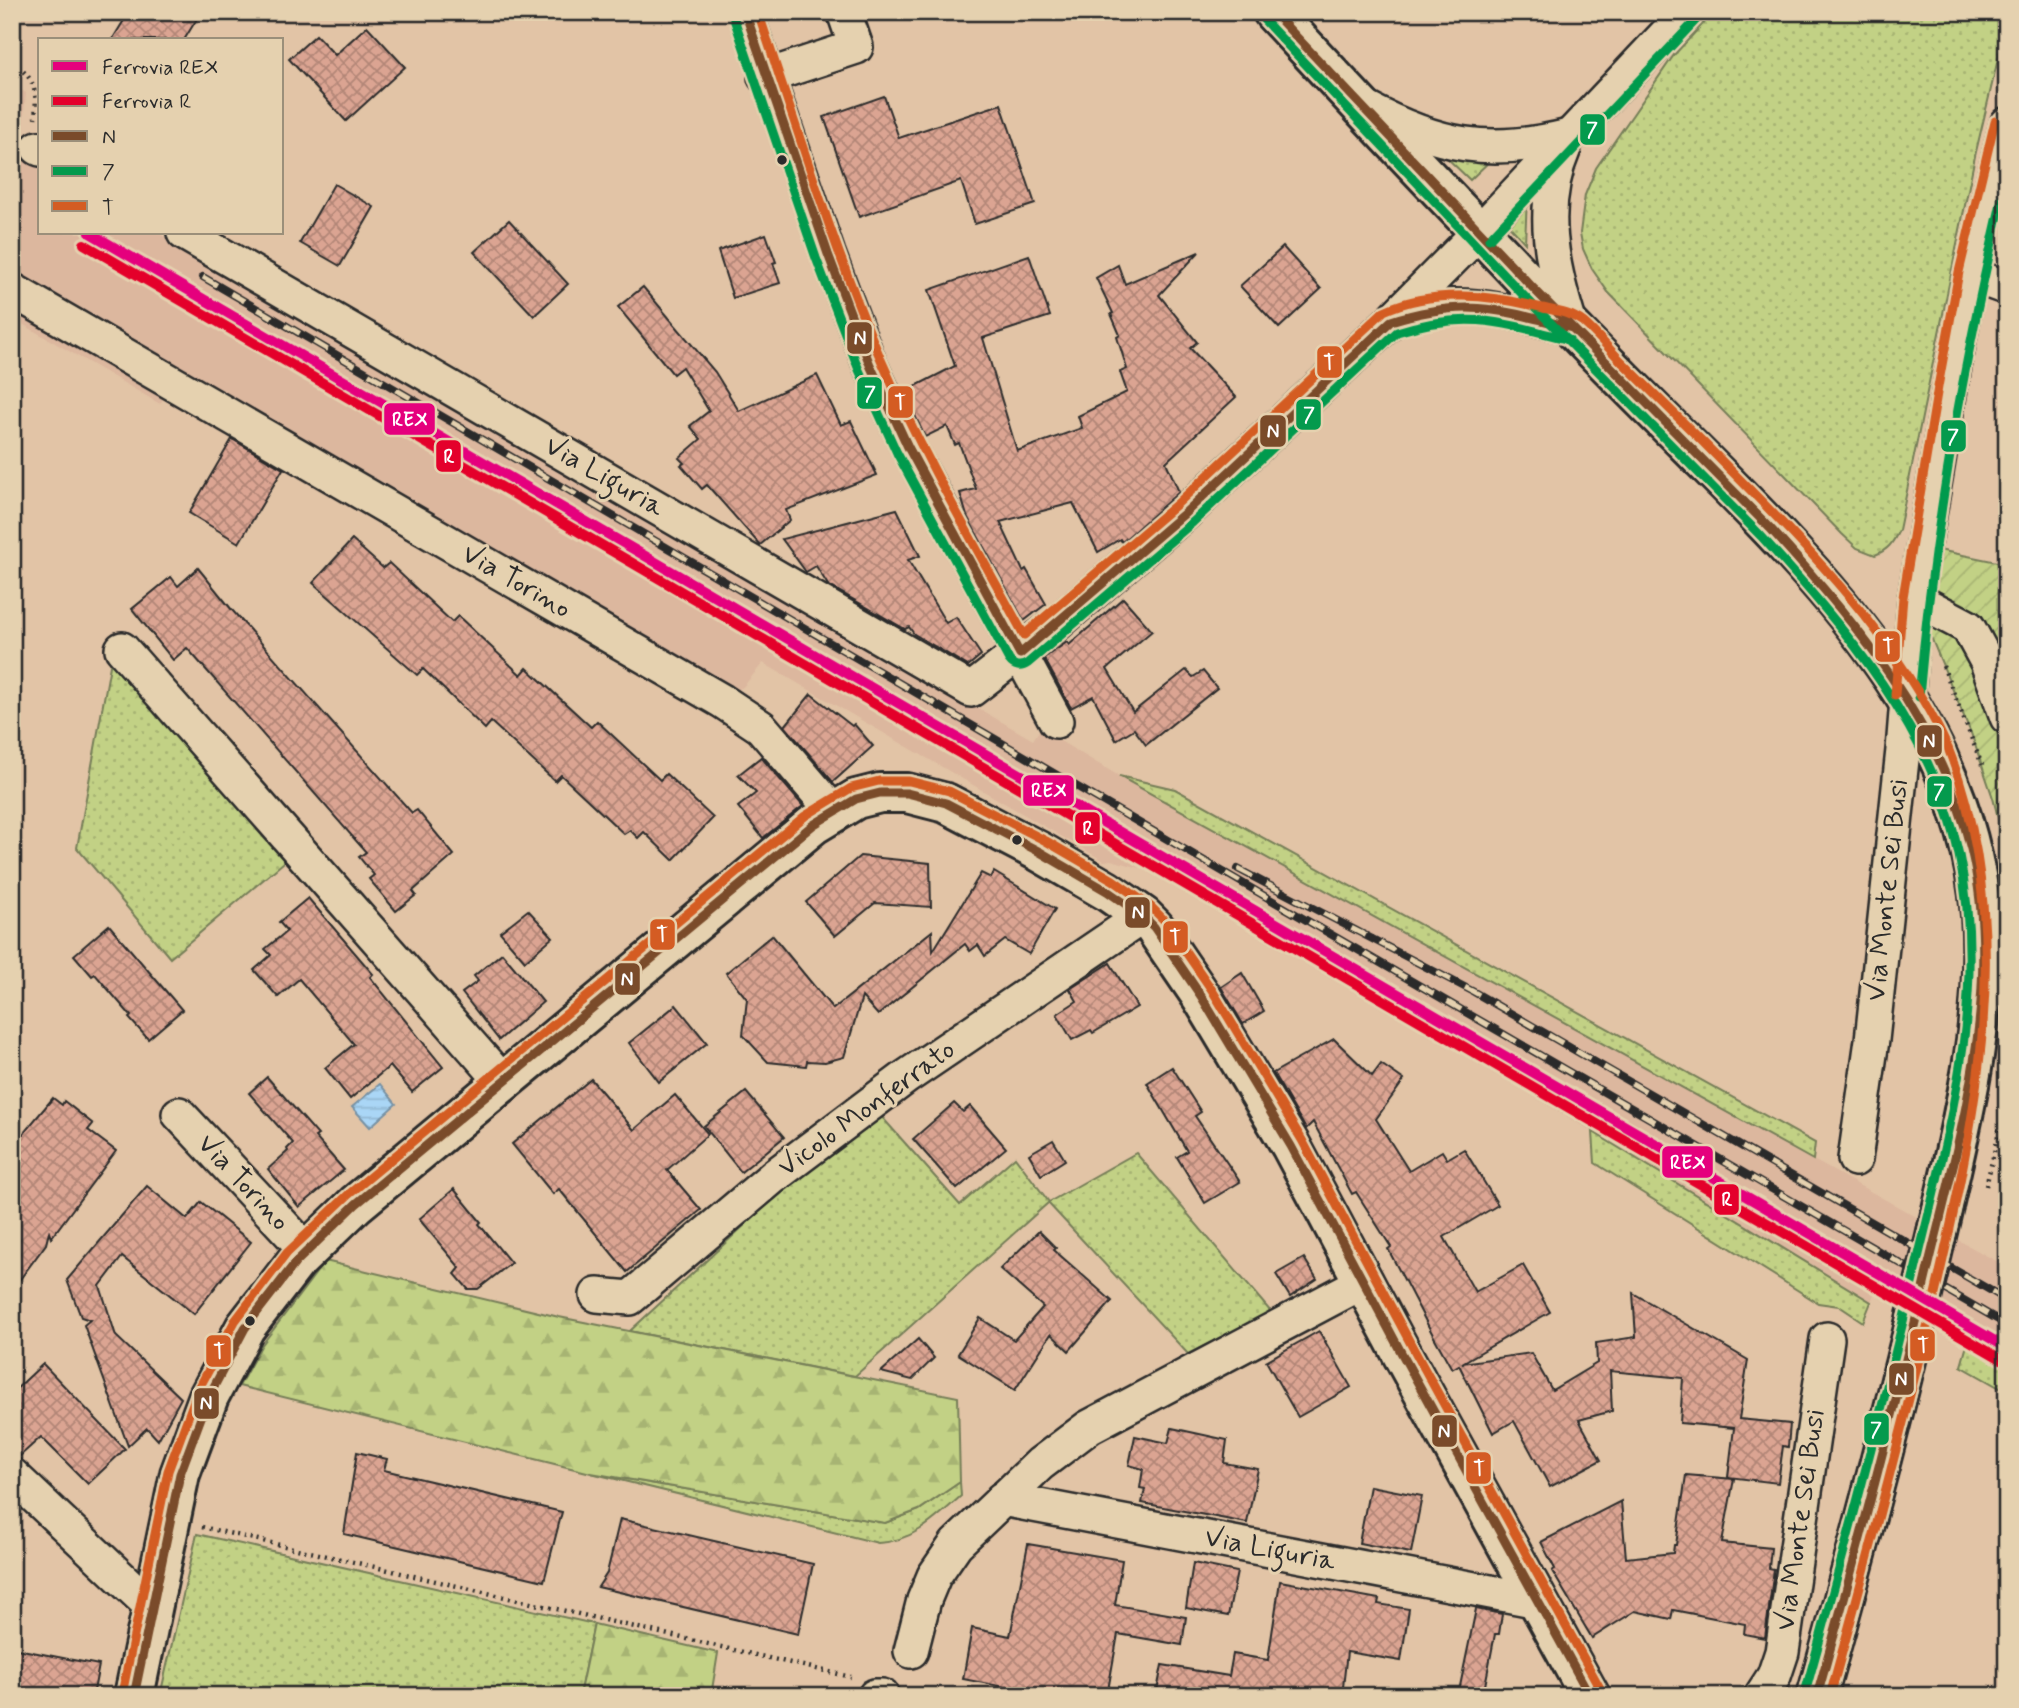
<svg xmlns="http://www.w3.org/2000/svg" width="2019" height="1708" font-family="Mynerve,sans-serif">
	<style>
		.built { fill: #dcb79e }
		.grass { fill: url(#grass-dots); stroke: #767e58; stroke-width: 2 }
		.forest { fill: url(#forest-firs); stroke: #767e58; stroke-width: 2 }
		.garden { fill: url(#garden-furrows); stroke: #767e58; stroke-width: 2 }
		.water { fill: url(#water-rules); stroke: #7792a5; stroke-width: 2 }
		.building { fill: url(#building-cross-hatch); stroke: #2b2b2b; stroke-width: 2 }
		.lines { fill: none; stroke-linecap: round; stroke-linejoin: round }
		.minor-casing { stroke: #2b2b2b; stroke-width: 38 }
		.major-casing { stroke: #2b2b2b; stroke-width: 44 }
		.path { stroke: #2b2b2b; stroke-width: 4.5; stroke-dasharray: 2 5; stroke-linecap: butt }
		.minor { stroke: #e5d1af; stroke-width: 33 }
		.major { stroke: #e5d1af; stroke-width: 38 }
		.rail-casing { stroke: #2b2b2b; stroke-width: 8 }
		.rail { stroke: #e5d1af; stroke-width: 5; stroke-dasharray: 16; stroke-linecap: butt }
		.bus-1-casing { stroke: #e5d1af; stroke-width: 14 }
		.bus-2-casing { stroke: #e5d1af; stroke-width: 14 }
		.bus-3-casing { stroke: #e5d1af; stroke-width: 14 }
		.bus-1 { stroke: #7a4b2a; stroke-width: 9 }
		.bus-2 { stroke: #049a4d; stroke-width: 9 }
		.bus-3 { stroke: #d45c23; stroke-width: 9 }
		.rail-1-casing { stroke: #e5d1af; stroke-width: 16 }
		.rail-2-casing { stroke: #e5d1af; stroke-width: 16 }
		.rail-1 { stroke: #e5007d; stroke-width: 10 }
		.rail-2 { stroke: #e4002b; stroke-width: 10 }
		.bus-dot { fill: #2b2b2b; stroke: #e5d1af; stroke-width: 2.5 }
		.labels { text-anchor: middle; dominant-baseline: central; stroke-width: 6; stroke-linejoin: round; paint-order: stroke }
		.street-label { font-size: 28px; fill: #2b2b2b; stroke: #e5d1af }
		.line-badge { stroke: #e5d1af; stroke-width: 2.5 }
		.badge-label { font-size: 19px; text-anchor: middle; font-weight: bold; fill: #fff }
	</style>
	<defs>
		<pattern id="grass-dots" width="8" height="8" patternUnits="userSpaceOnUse" patternTransform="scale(1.75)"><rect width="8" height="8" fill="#c2d185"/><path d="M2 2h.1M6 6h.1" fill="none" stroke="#a7b473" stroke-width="1.8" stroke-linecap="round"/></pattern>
		<pattern id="forest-firs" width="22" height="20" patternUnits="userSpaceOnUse" patternTransform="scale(1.75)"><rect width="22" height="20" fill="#c2d185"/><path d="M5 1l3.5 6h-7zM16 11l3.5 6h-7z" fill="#a7b473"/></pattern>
		<pattern id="garden-furrows" width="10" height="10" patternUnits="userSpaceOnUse" patternTransform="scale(1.75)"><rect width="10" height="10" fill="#c2d185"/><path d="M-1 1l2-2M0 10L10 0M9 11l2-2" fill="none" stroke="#a7b473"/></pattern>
		<pattern id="water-rules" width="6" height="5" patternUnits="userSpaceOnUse" patternTransform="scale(1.75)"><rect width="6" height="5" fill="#aad6f6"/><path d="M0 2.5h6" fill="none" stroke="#92b8d3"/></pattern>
		<pattern id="building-cross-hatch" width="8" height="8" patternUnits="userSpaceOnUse" patternTransform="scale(1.75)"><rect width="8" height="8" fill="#dba492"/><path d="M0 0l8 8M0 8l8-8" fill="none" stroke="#b28677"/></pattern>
	</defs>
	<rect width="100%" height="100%" fill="#e2c4a6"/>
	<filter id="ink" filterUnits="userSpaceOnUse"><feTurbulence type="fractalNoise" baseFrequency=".0143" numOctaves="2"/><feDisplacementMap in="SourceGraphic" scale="14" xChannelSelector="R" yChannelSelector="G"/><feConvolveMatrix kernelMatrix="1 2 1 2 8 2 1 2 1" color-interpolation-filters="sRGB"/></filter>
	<g filter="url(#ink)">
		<path class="built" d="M12 85 26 93 20 153 40 165V233H158L1033 740 1040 729 1119 776 2007 1267V1369L1875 1292 1871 1302 1593 1132 1155 872 1111 860 1104 861 763 663 743 687 731 693 180 371 160 404 12 318Z"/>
		<g class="grass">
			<path d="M1714 12H2007V21L1975 156 1899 530C1893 543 1888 550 1875 555L1857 548 1842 534 1608 292 1592 269 1583 249 1580 233 1585 195 1596 168 1674 55Z"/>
			<path d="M1495 156 1470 180 1446 157 1471 161Z"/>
			<path d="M1527 197 1525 243 1505 221Z"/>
			<path d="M113 649 289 858 170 958 77 848Z"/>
			<path d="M1119 776 1175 789 1815 1143 1813 1160Z"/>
			<path d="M881 1116 960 1205 1015 1157 1049 1202 1136 1153 1271 1312 1188 1354 1048 1203 855 1376 630 1331 785 1188Z"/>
			<path d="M1593 1132 1871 1302 1863 1322 1839 1306 1818 1303 1595 1163Z"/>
			<path d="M1967 1345 2007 1369V1392L1961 1366Z"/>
			<path d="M591 1473 885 1523 919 1510 960 1482 961 1496C935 1519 914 1541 878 1543Z"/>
			<path d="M197 1534 594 1624 579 1696H160Z"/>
		</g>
		<g class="forest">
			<path d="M325 1261 559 1317 958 1397 960 1482 919 1510 885 1523 591 1473 239 1386 261 1346Z"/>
			<path d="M594 1624 718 1653 711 1696H579Z"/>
		</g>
		<path class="garden" d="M1924 547 2007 564V853L1993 798 1971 733 1915 599Z"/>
		<path class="water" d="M380 1084 396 1104 370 1127 352 1107Z"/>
		<g class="building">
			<path d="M129 12H201L184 40H112Z"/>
			<path d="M367 26 405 67 346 121 289 59 316 35 335 55Z"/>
			<path d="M884 96 899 138 1001 104 1035 204 975 224 961 181 859 217 824 117Z"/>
			<path d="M334 184 374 207 340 266 300 243Z"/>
			<path d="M509 220 568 284 534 316 474 252Z"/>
			<path d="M766 234 776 262 773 263 780 283 733 298 718 251Z"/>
			<path d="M1283 247 1321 289 1279 328 1240 286Z"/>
			<path d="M1199 252 1159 295 1197 342 1190 348 1236 397 1166 462 1179 492 1122 542 1120 539 1098 552 1073 503 1000 522 1023 571 1026 569 1046 604 1024 621 967 516 960 493 976 489 959 443 955 445 947 426 925 437 904 392 955 366 929 290 1029 255 1050 316 983 338 1017 451 1082 428 1078 416 1127 392 1120 372 1127 369 1117 337 1120 335 1111 314 1113 313 1096 278 1118 265 1125 284Z"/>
			<path d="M643 287 715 372 739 411 817 375 841 425 851 421 877 475 786 510 790 520 760 545 707 485 702 489 681 465 684 463 679 458 701 439 690 426 709 411 682 367 673 374 618 307Z"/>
			<path d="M232 439 283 469 239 543 189 513Z"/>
			<path d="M897 509 920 556 908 560 946 623 956 617 981 655 968 666 914 634 909 627 905 629 828 585 816 566 806 572 782 539Z"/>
			<path d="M352 540 383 568 389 563 452 622 458 616 521 675 527 668 591 727 597 721 660 780 666 774 713 818 673 860 644 832 638 838 630 830 624 834 561 775 555 781 491 722 485 729 423 669 417 675 313 583Z"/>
			<path d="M198 568 232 610 412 813 417 810 454 855 413 891 416 895 396 911 369 879 374 875 359 857 366 852 187 648 173 660 132 609 171 577 178 586Z"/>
			<path d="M1123 598 1152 631 1107 669 1133 712 1186 670 1193 677 1203 671 1217 688 1146 745 1134 729 1116 740 1093 696 1071 708 1044 658 1067 642 1069 645Z"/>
			<path d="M811 694 852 726 854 724 873 746 833 782 785 726Z"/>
			<path d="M761 757 803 806 763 838 738 807 756 793 738 775Z"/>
			<path d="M860 856 930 863 931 907 875 903 835 936 806 902Z"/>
			<path d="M994 872 1055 909 1029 954 1005 940 985 956 978 945 970 951 965 944 878 1015 862 997 844 1057 825 1062 807 1061 806 1066 768 1062 743 1035 747 999 726 973 772 935 833 1009 932 931 933 951 981 873 991 878Z"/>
			<path d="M308 898 373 974 370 977 443 1067 412 1092 390 1066 350 1099 325 1068 354 1044 299 979 278 997 254 970 271 955 265 949 287 931 279 922Z"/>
			<path d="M528 910 553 937 525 961 500 932Z"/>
			<path d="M109 925 182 1010 148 1039 129 1018 131 1016 95 974 92 976 74 955Z"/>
			<path d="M502 953 543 1002 499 1040 462 993 478 981 474 976Z"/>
			<path d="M1110 963 1137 1007 1093 1033 1091 1030 1072 1040 1057 1014 1077 1001 1070 989Z"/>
			<path d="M1242 973 1264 1011 1243 1024 1221 987Z"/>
			<path d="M676 1005 707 1043 659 1082 629 1043Z"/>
			<path d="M1334 1039 1372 1076 1381 1064 1404 1080 1376 1119 1409 1171 1442 1151 1447 1159 1464 1149 1498 1205 1444 1237 1475 1292 1523 1265 1550 1312 1462 1363 1531 1353 1552 1390 1597 1363 1596 1343 1636 1337 1633 1293 1748 1360 1739 1419 1790 1424 1788 1447 1783 1446 1778 1483 1728 1477 1734 1428 1680 1423 1683 1378 1610 1371 1612 1411 1579 1420 1601 1460 1550 1487 1514 1421 1493 1433 1459 1365 1452 1369 1433 1335 1388 1249 1391 1247 1356 1192 1352 1194 1313 1122 1306 1129 1273 1073Z"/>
			<path d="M1172 1067 1201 1112 1195 1116 1240 1182 1205 1203 1177 1157 1187 1151 1147 1083Z"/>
			<path d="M267 1077 318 1135 315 1137 344 1170 299 1207 268 1169 288 1151 287 1149 293 1143 249 1093Z"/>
			<path d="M591 1079 634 1130 675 1095 708 1134 667 1170 701 1210 627 1272 559 1189 553 1194 512 1144Z"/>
			<path d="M746 1092 784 1137 741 1172 704 1126Z"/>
			<path d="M53 1098 62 1105 64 1101 93 1124 88 1130 116 1151 51 1238 49 1232 46 1244 12 1290V1147Z"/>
			<path d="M954 1103 963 1112 970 1106 1006 1148 957 1189 913 1139Z"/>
			<path d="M1053 1140 1065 1160 1041 1175 1029 1154Z"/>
			<path d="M147 1186 187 1219 201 1202 251 1242 194 1314 122 1257 100 1286 116 1336 181 1398 158 1440 147 1428 128 1446 84 1325 90 1320 81 1317 67 1280Z"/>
			<path d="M454 1189 481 1222 479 1224 511 1263 478 1289H468L455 1274 460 1268 419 1219Z"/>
			<path d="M1039 1231 1056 1248 1054 1250 1112 1301 1069 1351 1051 1334 1015 1390 958 1354 980 1318 1014 1340 1043 1307 1000 1269Z"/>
			<path d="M1304 1258 1317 1279 1290 1297 1276 1274Z"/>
			<path d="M1319 1331 1351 1387 1298 1417 1266 1361Z"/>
			<path d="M918 1339 934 1358 912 1380 881 1372Z"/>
			<path d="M43 1364 125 1449 88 1484 41 1437 19 1457 12 1456V1393Z"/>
			<path d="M1172 1428 1227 1440 1224 1463 1258 1469 1247 1523 1142 1503 1145 1489 1140 1488 1143 1469 1129 1465 1135 1436 1168 1443Z"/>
			<path d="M357 1452 387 1459 384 1470 562 1512 544 1581 344 1534Z"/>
			<path d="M1686 1475 1734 1479 1722 1543 1771 1548 1769 1568 1774 1569 1765 1638 1744 1634 1745 1624 1673 1610 1671 1619 1635 1611 1592 1638 1552 1571 1555 1569 1541 1542 1621 1501 1626 1558 1673 1553 1674 1545H1676Z"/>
			<path d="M1370 1486 1422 1496 1411 1553 1359 1543Z"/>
			<path d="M620 1519 813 1564 798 1634 598 1587 607 1573Z"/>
			<path d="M1028 1544 1122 1560 1115 1605 1186 1617 1182 1645 1118 1634 1107 1696H1051L963 1679 972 1628 1010 1636Z"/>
			<path d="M1193 1563 1237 1572 1228 1616 1186 1608Z"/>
			<path d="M1280 1581 1379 1599 1378 1604 1409 1609 1401 1661 1347 1652 1342 1696 1264 1694V1696H1156L1162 1665 1229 1676 1233 1654 1268 1660Z"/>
			<path d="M1476 1609 1502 1614 1499 1634H1495L1483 1696H1458Z"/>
			<path d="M12 1648 99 1665 93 1696H12Z"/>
		</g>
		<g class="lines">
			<defs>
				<g id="minor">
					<path d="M745 12 828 254 870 365 908 447 1056 721"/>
					<path d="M765 77 856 47 844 12"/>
					<path d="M1366 108C1438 146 1489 156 1569 136"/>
					<path d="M38 148 40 149"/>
					<path d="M1564 148C1538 207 1552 268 1571 327"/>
					<path d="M184 233 971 690 1055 625 1185 513 1391 321 1480 231 1687 12"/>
					<path d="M1971 275 2007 288"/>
					<path d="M12 290 722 701 761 727 833 811"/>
					<path d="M1393 320C1412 314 1432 307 1452 306 1493 305 1533 318 1572 328"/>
					<path d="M1915 599 1968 627 1987 662 2007 717"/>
					<path d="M122 649 504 1083"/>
					<path d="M179 1114 307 1251"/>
					<path d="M1855 1159 1872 1040 1903 750 1915 599 1950 389 1971 275 2007 124"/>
					<path d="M597 1295 630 1298 773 1177 906 1077 1143 916"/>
					<path d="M12 1475 152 1607"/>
					<path d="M1002 1499 1538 1601"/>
					<path d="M911 1651 924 1600 934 1576 956 1544 1040 1464 1089 1427 1363 1282"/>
					<path d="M875 1696H882"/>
					<path d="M1761 1696 1774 1676 1782 1652 1827 1339"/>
				</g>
				<g id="major">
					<path d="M1273 12C1371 118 1471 224 1572 328 1622 380 1674 431 1725 482 1845 603 1967 737 1981 915 1989 1025 1960 1130 1936 1236 1900 1390 1860 1543 1817 1696"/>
					<path d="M134 1696 180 1474 209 1396 245 1328 296 1262 356 1204 813 825 856 799 880 793H907L946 803 1040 852 1107 891 1143 916 1154 927 1201 996 1291 1146 1402 1354 1590 1696"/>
				</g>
			</defs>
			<use href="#minor" class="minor-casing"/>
			<use href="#major" class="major-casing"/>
			<g class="path">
				<path d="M12 63C36 77 37 93 35 118"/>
				<path d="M1943 666 1982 765"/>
				<path d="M1986 1186 2007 1099"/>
				<path d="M202 1527 851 1677"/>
			</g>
			<use href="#minor" class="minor"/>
			<use href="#major" class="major"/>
			<defs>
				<g id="rail">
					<path d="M203 277 1268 898 2007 1325"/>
					<path d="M1238 869 1474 992 2007 1300"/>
				</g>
			</defs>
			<use href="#rail" class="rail-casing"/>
			<use href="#rail" class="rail"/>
			<defs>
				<g id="bus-1">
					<path d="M745 12 828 254 870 365 908 447 1020 654 1185 513 1391 321C1466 298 1499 309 1572 328"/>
					<path d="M1273 12 1534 289 1770 528C1856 622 1940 723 1971 849 2005 990 1959 1139 1926 1276 1893 1417 1856 1557 1817 1696"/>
					<path d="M134 1696 180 1474 209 1396 245 1328 296 1262 356 1204 813 825 856 799 880 793H907L946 803 1040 852 1107 891 1143 916 1154 927 1201 996 1291 1146 1402 1354 1590 1696"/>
				</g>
				<g id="bus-2">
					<path d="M733 16 816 258 859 370 897 453 1009 660C1014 667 1021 668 1028 663L1193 522 1397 332C1467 310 1501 322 1569 340"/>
					<path d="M1264 20 1525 297 1761 536C1845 628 1933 730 1959 855 1989 995 1947 1136 1915 1271 1882 1413 1844 1553 1805 1693"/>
					<path d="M1489 239 1696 20"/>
					<path d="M1919 697C1934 522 1966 348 2007 178"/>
				</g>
				<g id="bus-3">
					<path d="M758 12C797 127 834 251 882 362 923 456 975 545 1024 635L1177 504 1384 311C1434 288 1491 295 1543 308 1557 311 1571 313 1583 322 1597 334 1608 348 1621 361 1648 388 1676 415 1703 442 1794 535 1893 628 1948 748 2019 929 1975 1124 1932 1307 1900 1437 1866 1567 1830 1696"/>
					<path d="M1895 695 1903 597 1938 387 1959 272 1995 121"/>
					<path d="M122 1694 168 1471 198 1390 235 1321 287 1253 348 1195 805 816 851 788 879 781H909L949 791 1046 841 1113 880 1151 907 1163 919 1212 990 1302 1140 1413 1348 1601 1690"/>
				</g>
			</defs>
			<use href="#bus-1" class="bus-1-casing"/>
			<use href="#bus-2" class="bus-2-casing"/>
			<use href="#bus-3" class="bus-3-casing"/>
			<use href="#bus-1" class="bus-1"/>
			<use href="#bus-2" class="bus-2"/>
			<use href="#bus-3" class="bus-3"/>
			<defs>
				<path id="rail-1" d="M90 233 2007 1348"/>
				<path id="rail-2" d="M84 244 2001 1359"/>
			</defs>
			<use href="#rail-1" class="rail-1-casing"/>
			<use href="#rail-2" class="rail-2-casing"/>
			<use href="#rail-1" class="rail-1"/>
			<use href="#rail-2" class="rail-2"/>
		</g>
	</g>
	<g class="bus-dot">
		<circle cx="782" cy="160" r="6"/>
		<circle cx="1017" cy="840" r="6"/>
		<circle cx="250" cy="1321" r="6"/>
	</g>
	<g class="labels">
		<g class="street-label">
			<text transform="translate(604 477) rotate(30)">Via Liguria</text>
			<text transform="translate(516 582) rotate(30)">Via Torino</text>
			<text transform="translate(1888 890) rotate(-84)">Via Monte Sei Busi</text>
			<text transform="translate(867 1109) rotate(-36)">Vicolo Monferrato</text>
			<text transform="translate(243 1183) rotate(47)">Via Torino</text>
			<text transform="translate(1801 1520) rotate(-82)">Via Monte Sei Busi</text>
			<text transform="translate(1270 1550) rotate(11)">Via Liguria</text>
		</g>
	</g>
	<g class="line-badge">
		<rect x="1579" y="113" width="27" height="33" rx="7" fill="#049a4d"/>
		<rect x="846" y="321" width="27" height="34" rx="7" fill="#7a4b2a"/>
		<rect x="1316" y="345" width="27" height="34" rx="7" fill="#d45c23"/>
		<rect x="856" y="376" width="27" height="34" rx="7" fill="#049a4d"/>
		<rect x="887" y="385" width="27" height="34" rx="7" fill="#d45c23"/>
		<rect x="1295" y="398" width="27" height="33" rx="7" fill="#049a4d"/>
		<rect x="383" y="402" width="53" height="34" rx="7" fill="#e5007d"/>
		<rect x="1259" y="414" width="28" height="34" rx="7" fill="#7a4b2a"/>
		<rect x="1940" y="419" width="27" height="34" rx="7" fill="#049a4d"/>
		<rect x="435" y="439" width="27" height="34" rx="7" fill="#e4002b"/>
		<rect x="1874" y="630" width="27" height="33" rx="7" fill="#d45c23"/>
		<rect x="1916" y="724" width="27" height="34" rx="7" fill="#7a4b2a"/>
		<rect x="1022" y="774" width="53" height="33" rx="7" fill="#e5007d"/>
		<rect x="1926" y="775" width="27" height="33" rx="7" fill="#049a4d"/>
		<rect x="1074" y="811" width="27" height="34" rx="7" fill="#e4002b"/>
		<rect x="1124" y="896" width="27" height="33" rx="7" fill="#7a4b2a"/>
		<rect x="649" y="918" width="27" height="33" rx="7" fill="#d45c23"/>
		<rect x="1162" y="920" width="27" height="34" rx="7" fill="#d45c23"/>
		<rect x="614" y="962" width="27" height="34" rx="7" fill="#7a4b2a"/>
		<rect x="1661" y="1145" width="53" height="34" rx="7" fill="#e5007d"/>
		<rect x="1713" y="1183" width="27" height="33" rx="7" fill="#e4002b"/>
		<rect x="1909" y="1328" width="27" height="34" rx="7" fill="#d45c23"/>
		<rect x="205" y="1334" width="27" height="34" rx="7" fill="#d45c23"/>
		<rect x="1888" y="1362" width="27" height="34" rx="7" fill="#7a4b2a"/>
		<rect x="193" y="1387" width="27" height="33" rx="7" fill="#7a4b2a"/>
		<rect x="1863" y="1412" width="27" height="34" rx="7" fill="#049a4d"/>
		<rect x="1431" y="1414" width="27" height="34" rx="7" fill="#7a4b2a"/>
		<rect x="1465" y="1451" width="27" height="34" rx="7" fill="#d45c23"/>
	</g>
	<g class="badge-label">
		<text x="1592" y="136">7</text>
		<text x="860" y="345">N</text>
		<text x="1329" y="369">T</text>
		<text x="870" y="400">7</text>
		<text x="900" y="409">T</text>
		<text x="1309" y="421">7</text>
		<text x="410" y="426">REX</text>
		<text x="1273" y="438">N</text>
		<text x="1953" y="443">7</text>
		<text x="449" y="463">R</text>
		<text x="1888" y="653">T</text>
		<text x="1929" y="748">N</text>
		<text x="1049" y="797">REX</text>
		<text x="1939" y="798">7</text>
		<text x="1088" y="835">R</text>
		<text x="1138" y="919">N</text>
		<text x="662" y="941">T</text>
		<text x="1175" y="944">T</text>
		<text x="627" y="986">N</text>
		<text x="1688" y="1169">REX</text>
		<text x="1727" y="1206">R</text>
		<text x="1923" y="1352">T</text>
		<text x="219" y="1358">T</text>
		<text x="1901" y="1386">N</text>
		<text x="206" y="1410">N</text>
		<text x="1876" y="1436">7</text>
		<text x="1444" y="1438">N</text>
		<text x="1479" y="1475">T</text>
	</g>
	<rect width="2019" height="1708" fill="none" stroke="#e5d1af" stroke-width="42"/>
	<rect x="21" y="21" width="1977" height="1666" fill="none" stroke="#2b2b2b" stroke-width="2.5" filter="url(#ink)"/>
	<rect x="38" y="38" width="245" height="196" fill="#e5d1af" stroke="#9b8f7a" stroke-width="2"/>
	<rect x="52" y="61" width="35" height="10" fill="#e5007d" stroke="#9b8f7a" stroke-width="2"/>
	<text x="102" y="74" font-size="21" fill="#2b2b2b">Ferrovia REX</text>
	<rect x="52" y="96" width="35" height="10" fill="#e4002b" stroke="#9b8f7a" stroke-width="2"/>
	<text x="102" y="108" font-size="21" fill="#2b2b2b">Ferrovia R</text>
	<rect x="52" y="131" width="35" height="10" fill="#7a4b2a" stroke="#9b8f7a" stroke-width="2"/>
	<text x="102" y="144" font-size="21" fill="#2b2b2b">N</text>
	<rect x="52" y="166" width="35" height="10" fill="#049a4d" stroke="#9b8f7a" stroke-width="2"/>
	<text x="102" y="178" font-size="21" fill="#2b2b2b">7</text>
	<rect x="52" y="201" width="35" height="10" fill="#d45c23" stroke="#9b8f7a" stroke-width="2"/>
	<text x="102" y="214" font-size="21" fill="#2b2b2b">T</text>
</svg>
